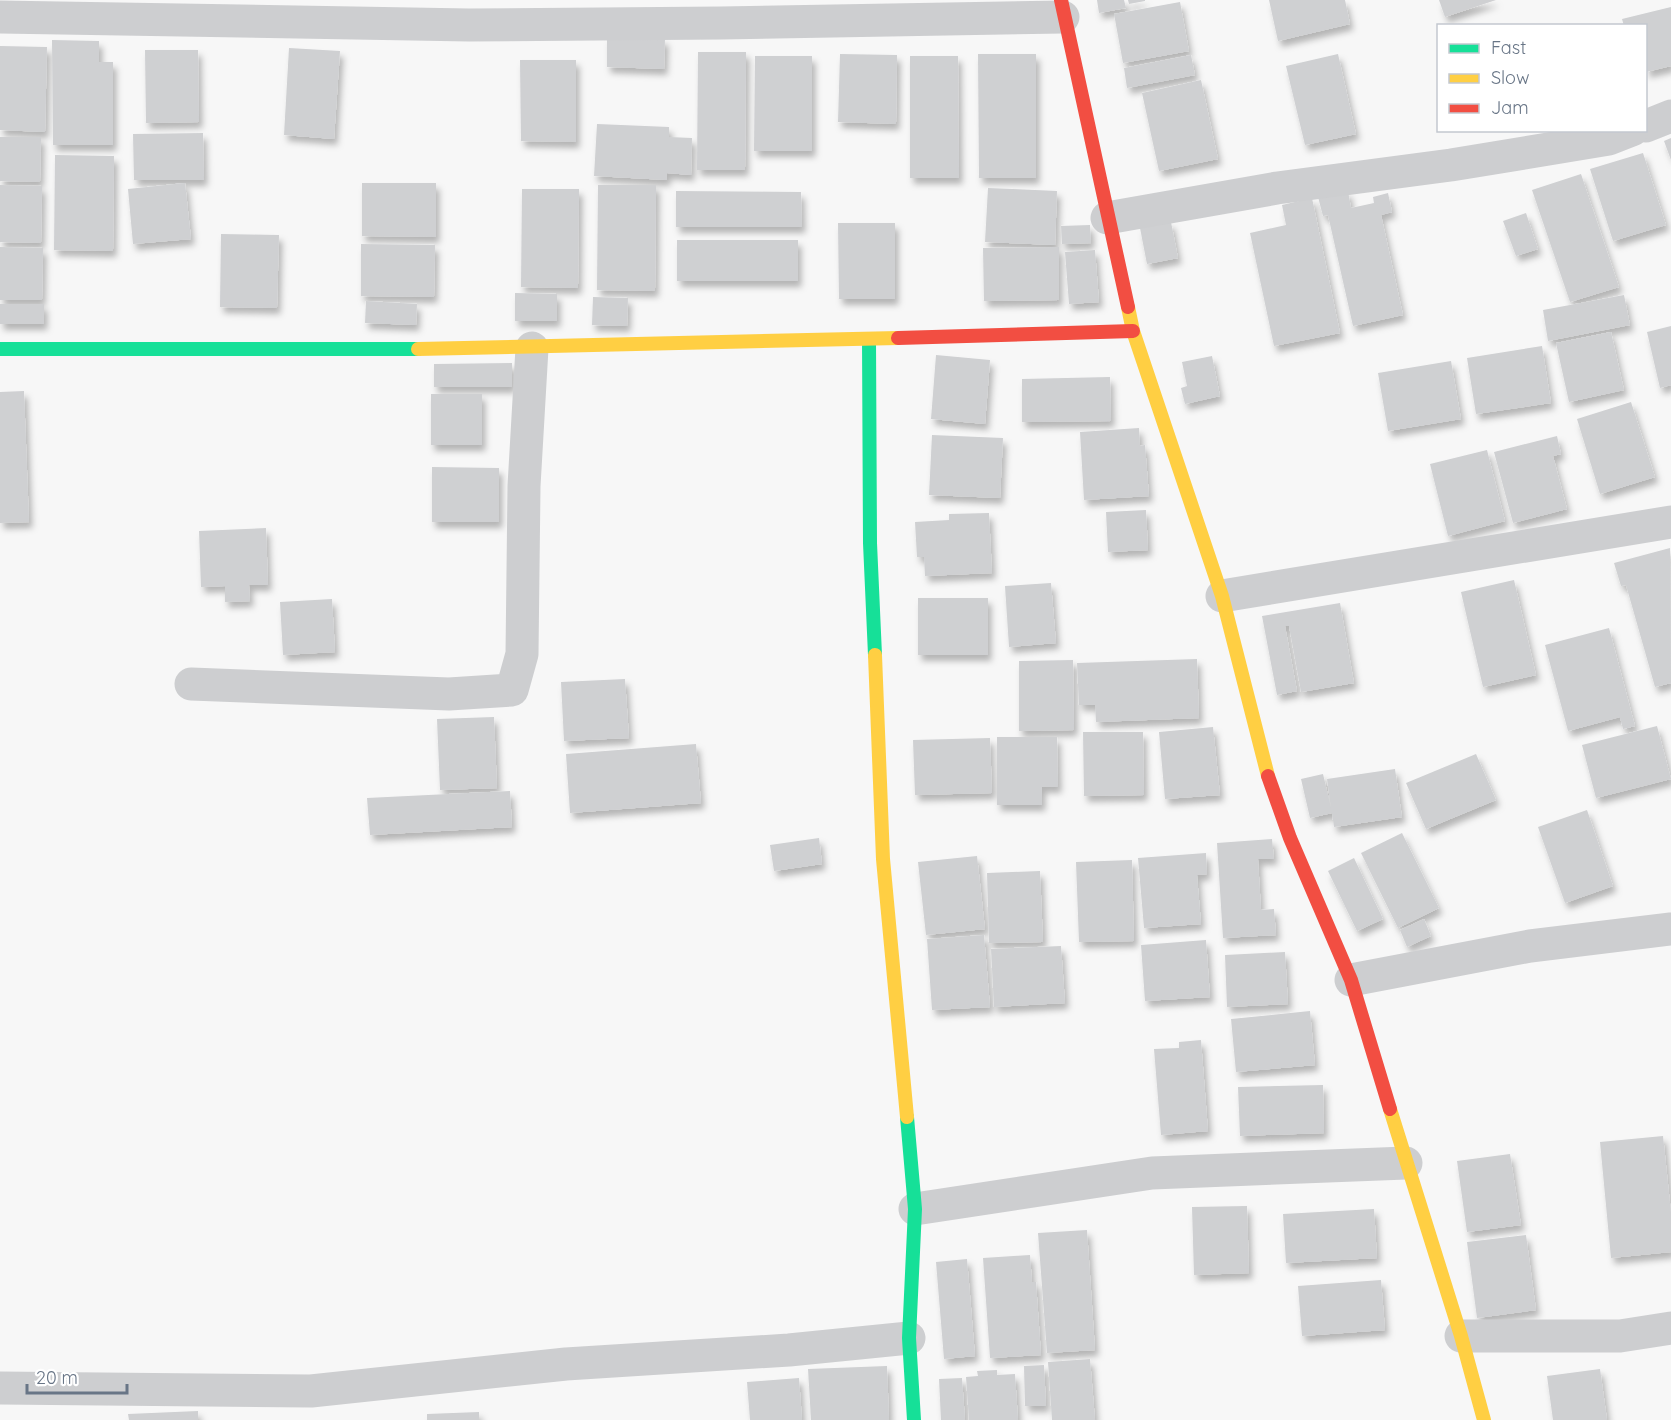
<svg xmlns="http://www.w3.org/2000/svg" width="1671" height="1420" font-family="Quicksand,sans-serif">
	<style>
		.building { fill: #cfd0d2; filter: url(#shadow) }
		.lines { fill: none; stroke-linecap: round; stroke-linejoin: round }
		.street { stroke: #cdced0; stroke-width: 33 }
		.fast { stroke: #16e098; stroke-width: 14 }
		.slow { stroke: #ffcf43; stroke-width: 14 }
		.jam { stroke: #f24e42; stroke-width: 14 }
	</style>
	<defs>
		<filter id="shadow"><feDropShadow dx="3.5" dy="6" stdDeviation="3" flood-color="#0004"/></filter>
	</defs>
	<rect width="100%" height="100%" fill="#f7f7f7"/>
	<g class="building">
		<path d="M1097 0H1124L1126 8 1099 13Z"/>
		<path d="M1128 0H1145V1L1129 4Z"/>
		<path d="M1269 0H1345L1350 24 1278 41Z"/>
		<path d="M1439 0H1496L1445 17Z"/>
		<path d="M1180 2 1189 51 1123 63 1114 14Z"/>
		<path d="M1671 7V66L1646 72V26H1624L1622 19Z"/>
		<path d="M607 37 665 39 664 69 607 67Z"/>
		<path d="M52 40 99 41V62H113V145H53Z"/>
		<path d="M0 46 47 47 45 132 0 130Z"/>
		<path d="M289 48 340 51 334 139 284 135Z"/>
		<path d="M145 50H198L199 122 146 123Z"/>
		<path d="M698 52H746L745 170H697Z"/>
		<path d="M840 54 897 55 896 124 838 122Z"/>
		<path d="M978 54H1036V178H979Z"/>
		<path d="M1338 54 1356 134 1305 145 1286 66Z"/>
		<path d="M1191 55 1195 75 1127 88 1124 68Z"/>
		<path d="M755 56H812V151H754Z"/>
		<path d="M910 56H958L959 178H910Z"/>
		<path d="M520 60H576V142L521 141Z"/>
		<path d="M1201 80 1218 159 1159 171 1142 93Z"/>
		<path d="M597 124 669 127V137L692 138 691 175 667 173V180L594 176Z"/>
		<path d="M203 133 204 180H134L133 134Z"/>
		<path d="M0 137H41L40 182 0 181Z"/>
		<path d="M1671 138V160L1664 141Z"/>
		<path d="M1643 153 1666 225 1613 241 1590 169Z"/>
		<path d="M55 155 114 156 113 251 54 250Z"/>
		<path d="M1581 174 1619 287 1570 302 1532 190Z"/>
		<path d="M185 183 191 239 133 244 128 189Z"/>
		<path d="M362 183H436V237L362 236Z"/>
		<path d="M0 185 42 186 41 243 0 242Z"/>
		<path d="M598 185H656L655 291 597 290Z"/>
		<path d="M988 188 1057 191 1055 245 985 242Z"/>
		<path d="M522 189H579L578 288 521 287Z"/>
		<path d="M676 191 801 192 802 227H676Z"/>
		<path d="M1348 191 1351 208 1374 203 1373 197 1388 193 1392 212 1381 215 1403 315 1353 326 1328 215 1323 216 1318 197Z"/>
		<path d="M1312 198 1340 333 1274 346 1250 233 1286 225 1282 205Z"/>
		<path d="M1526 213 1538 249 1516 256 1503 221Z"/>
		<path d="M1171 222 1178 258 1147 264 1140 228Z"/>
		<path d="M838 223H895V299H839Z"/>
		<path d="M1090 225 1091 243 1062 244 1061 226Z"/>
		<path d="M221 234 279 235 277 308 220 307Z"/>
		<rect x="677" y="240" width="121" height="41"/>
		<path d="M361 244 435 245 434 297 361 296Z"/>
		<path d="M0 247 43 248 42 300H0Z"/>
		<path d="M1059 247V300L984 301 983 248Z"/>
		<path d="M1095 250 1099 302 1069 304 1065 252Z"/>
		<path d="M515 293 557 294V321H515Z"/>
		<path d="M1624 295 1630 325 1548 341 1543 310Z"/>
		<path d="M593 297 628 298 627 326 592 325Z"/>
		<path d="M366 301 417 304 416 325 365 323Z"/>
		<rect x="0" y="304" width="44" height="20"/>
		<path d="M1671 326V385L1660 388 1647 332Z"/>
		<path d="M1611 332 1624 390 1569 402 1556 343Z"/>
		<path d="M1542 346 1551 403 1476 414 1467 358Z"/>
		<path d="M936 355 990 360 985 424 931 419Z"/>
		<path d="M1212 356 1220 396 1185 404 1181 388 1187 386 1182 362Z"/>
		<path d="M1451 361 1461 419 1388 431 1378 373Z"/>
		<path d="M512 363V387H434V364Z"/>
		<path d="M1110 377 1111 421 1022 422V379Z"/>
		<path d="M24 391 29 522 0 523V392Z"/>
		<rect x="431" y="394" width="51" height="51"/>
		<path d="M1631 402 1655 477 1600 494 1577 419Z"/>
		<path d="M1139 428 1140 446 1145 445 1149 496 1084 500 1080 432Z"/>
		<path d="M932 435 1003 438 1000 498 929 495Z"/>
		<path d="M1557 436 1561 454 1553 456 1567 509 1513 523 1494 452Z"/>
		<path d="M1487 450 1505 521 1448 536 1430 464Z"/>
		<path d="M432 467 499 468V522H432Z"/>
		<path d="M1146 510 1148 550 1108 552 1106 512Z"/>
		<path d="M989 513 992 573 925 576 924 557H917L915 522 949 520V514Z"/>
		<path d="M266 528 268 585H249L250 601 225 602V586L201 587 199 531Z"/>
		<path d="M1670 548 1671 683 1655 687 1626 585 1621 586 1614 563Z"/>
		<path d="M1514 580 1536 675 1483 687 1461 592Z"/>
		<path d="M1051 583 1056 643 1009 647 1005 586Z"/>
		<rect x="918" y="598" width="70" height="57"/>
		<path d="M332 599 335 652 283 655 280 602Z"/>
		<path d="M1340 603 1354 683 1301 692 1289 626H1285L1297 691 1277 695 1262 616Z"/>
		<path d="M1609 628 1635 726 1623 729 1620 717 1568 731 1545 645Z"/>
		<path d="M1197 659 1199 718 1096 722 1095 705H1079L1077 663Z"/>
		<path d="M1073 660 1074 730 1019 731V661Z"/>
		<path d="M625 679 629 738 564 741 561 682Z"/>
		<path d="M494 717 497 788 440 790 437 719Z"/>
		<path d="M1657 726 1671 779 1596 798 1582 745Z"/>
		<path d="M1213 727 1220 795 1165 799 1159 732Z"/>
		<path d="M1083 732H1143L1144 795 1084 796Z"/>
		<path d="M997 737H1057L1058 787H1042V805H997Z"/>
		<path d="M990 738 992 793 915 795 913 740Z"/>
		<path d="M696 744 701 803 570 813 566 754Z"/>
		<path d="M1476 754 1496 800 1426 829 1406 783Z"/>
		<path d="M1395 769 1402 817 1334 827 1332 813 1310 818 1301 779 1323 774 1331 808 1327 779Z"/>
		<path d="M510 791 512 827 370 835 367 798Z"/>
		<path d="M1587 810 1613 886 1565 903 1538 827Z"/>
		<path d="M1402 833 1439 908 1398 928 1361 853Z"/>
		<path d="M819 838 822 864 774 871 770 845Z"/>
		<path d="M1272 839 1274 859H1258L1261 910 1274 909 1276 935 1223 938 1217 843Z"/>
		<path d="M1206 853 1207 874 1197 875 1201 924 1144 928 1138 858Z"/>
		<path d="M977 856 985 929 926 935 918 862Z"/>
		<path d="M1354 858 1383 919 1357 931 1328 871Z"/>
		<path d="M1132 860 1134 941 1079 942 1076 862Z"/>
		<path d="M1040 871 1043 942 989 943 987 873Z"/>
		<path d="M1424 919 1431 936 1407 947 1400 930Z"/>
		<path d="M984 935 990 1007 932 1010 927 939Z"/>
		<path d="M1206 940 1210 997 1145 1001 1141 945Z"/>
		<path d="M1061 946 1065 1003 994 1007 991 949Z"/>
		<path d="M1285 952 1288 1004 1227 1007 1225 955Z"/>
		<path d="M1310 1011 1315 1065 1236 1072 1231 1019Z"/>
		<path d="M1201 1040 1208 1131 1161 1135 1154 1049 1179 1048V1042Z"/>
		<path d="M1323 1085 1324 1133 1240 1136 1238 1087Z"/>
		<path d="M1663 1136 1671 1213V1252L1611 1258 1600 1142Z"/>
		<path d="M1510 1154 1521 1225 1467 1232 1457 1161Z"/>
		<path d="M1247 1206 1249 1273 1194 1275 1192 1207Z"/>
		<path d="M1374 1209 1377 1258 1286 1263 1283 1214Z"/>
		<path d="M1087 1230 1095 1350 1047 1353 1038 1233Z"/>
		<path d="M1526 1235 1536 1310 1477 1318 1467 1242Z"/>
		<path d="M1030 1255 1032 1282H1036L1041 1355 990 1358 983 1258Z"/>
		<path d="M967 1259 975 1356 944 1359 936 1262Z"/>
		<path d="M1381 1280 1385 1330 1302 1336 1298 1286Z"/>
		<path d="M1090 1359 1095 1420H1052L1048 1362Z"/>
		<path d="M1044 1365 1046 1406H1025L1024 1366Z"/>
		<path d="M887 1366 889 1420H811L808 1369Z"/>
		<path d="M1600 1369 1607 1420H1553L1547 1376Z"/>
		<path d="M997 1370V1375L1015 1374 1018 1420H969L966 1377 978 1376 977 1371Z"/>
		<path d="M799 1378 802 1420H750L747 1382Z"/>
		<path d="M962 1378 965 1420H941L939 1379Z"/>
		<path d="M198 1411V1420H129L128 1414Z"/>
		<path d="M479 1412V1420H427V1414Z"/>
	</g>
	<g class="lines">
		<g class="street">
			<path d="M0 17 469 25 721 23 1063 17"/>
			<path d="M1646 126 1671 116"/>
			<path d="M1107 218 1277 188 1451 165 1609 139 1632 130"/>
			<path d="M1222 596 1671 522"/>
			<path d="M191 684 449 694 512 690 522 654 524 486 532 348"/>
			<path d="M1351 980 1530 946 1671 929"/>
			<path d="M915 1209 1152 1173 1406 1163"/>
			<path d="M1461 1336H1620L1671 1328"/>
			<path d="M0 1388 311 1391 566 1364 789 1350 909 1338"/>
		</g>
		<g class="fast">
			<path d="M869 340 870 543 875 655"/>
			<path d="M0 349H418"/>
			<path d="M907 1117 915 1209 909 1338 914 1420"/>
		</g>
		<g class="slow">
			<path d="M1128 307 1133 331 1222 596 1268 776"/>
			<path d="M418 349 898 338"/>
			<path d="M875 655 883 859 907 1117"/>
			<path d="M1390 1109 1461 1336 1484 1420"/>
		</g>
		<g class="jam">
			<path d="M1061 0 1128 307"/>
			<path d="M898 338 1133 331"/>
			<path d="M1268 776 1290 838 1351 980 1390 1109"/>
		</g>
	</g>
	<rect x="1437" y="24" width="210" height="108" fill="#ffffff" stroke="#c3c8cf" stroke-width="1.5"/>
	<rect x="1449" y="44" width="30" height="9" fill="#16e098" stroke="#c3c8cf" stroke-width="1.5"/>
	<text x="1491" y="54" font-size="18" fill="#687586">Fast</text>
	<rect x="1449" y="74" width="30" height="9" fill="#ffcf43" stroke="#c3c8cf" stroke-width="1.5"/>
	<text x="1491" y="84" font-size="18" fill="#687586">Slow</text>
	<rect x="1449" y="104" width="30" height="9" fill="#f24e42" stroke="#c3c8cf" stroke-width="1.5"/>
	<text x="1491" y="114" font-size="18" fill="#687586">Jam</text>
	<path d="M27 1384v9h100v-9" fill="none" stroke="#687586" stroke-width="3"/>
	<text x="36" y="1384" font-size="18" fill="#687586" stroke="#ffffff" stroke-width="4.5" paint-order="stroke">20 m</text>
</svg>
